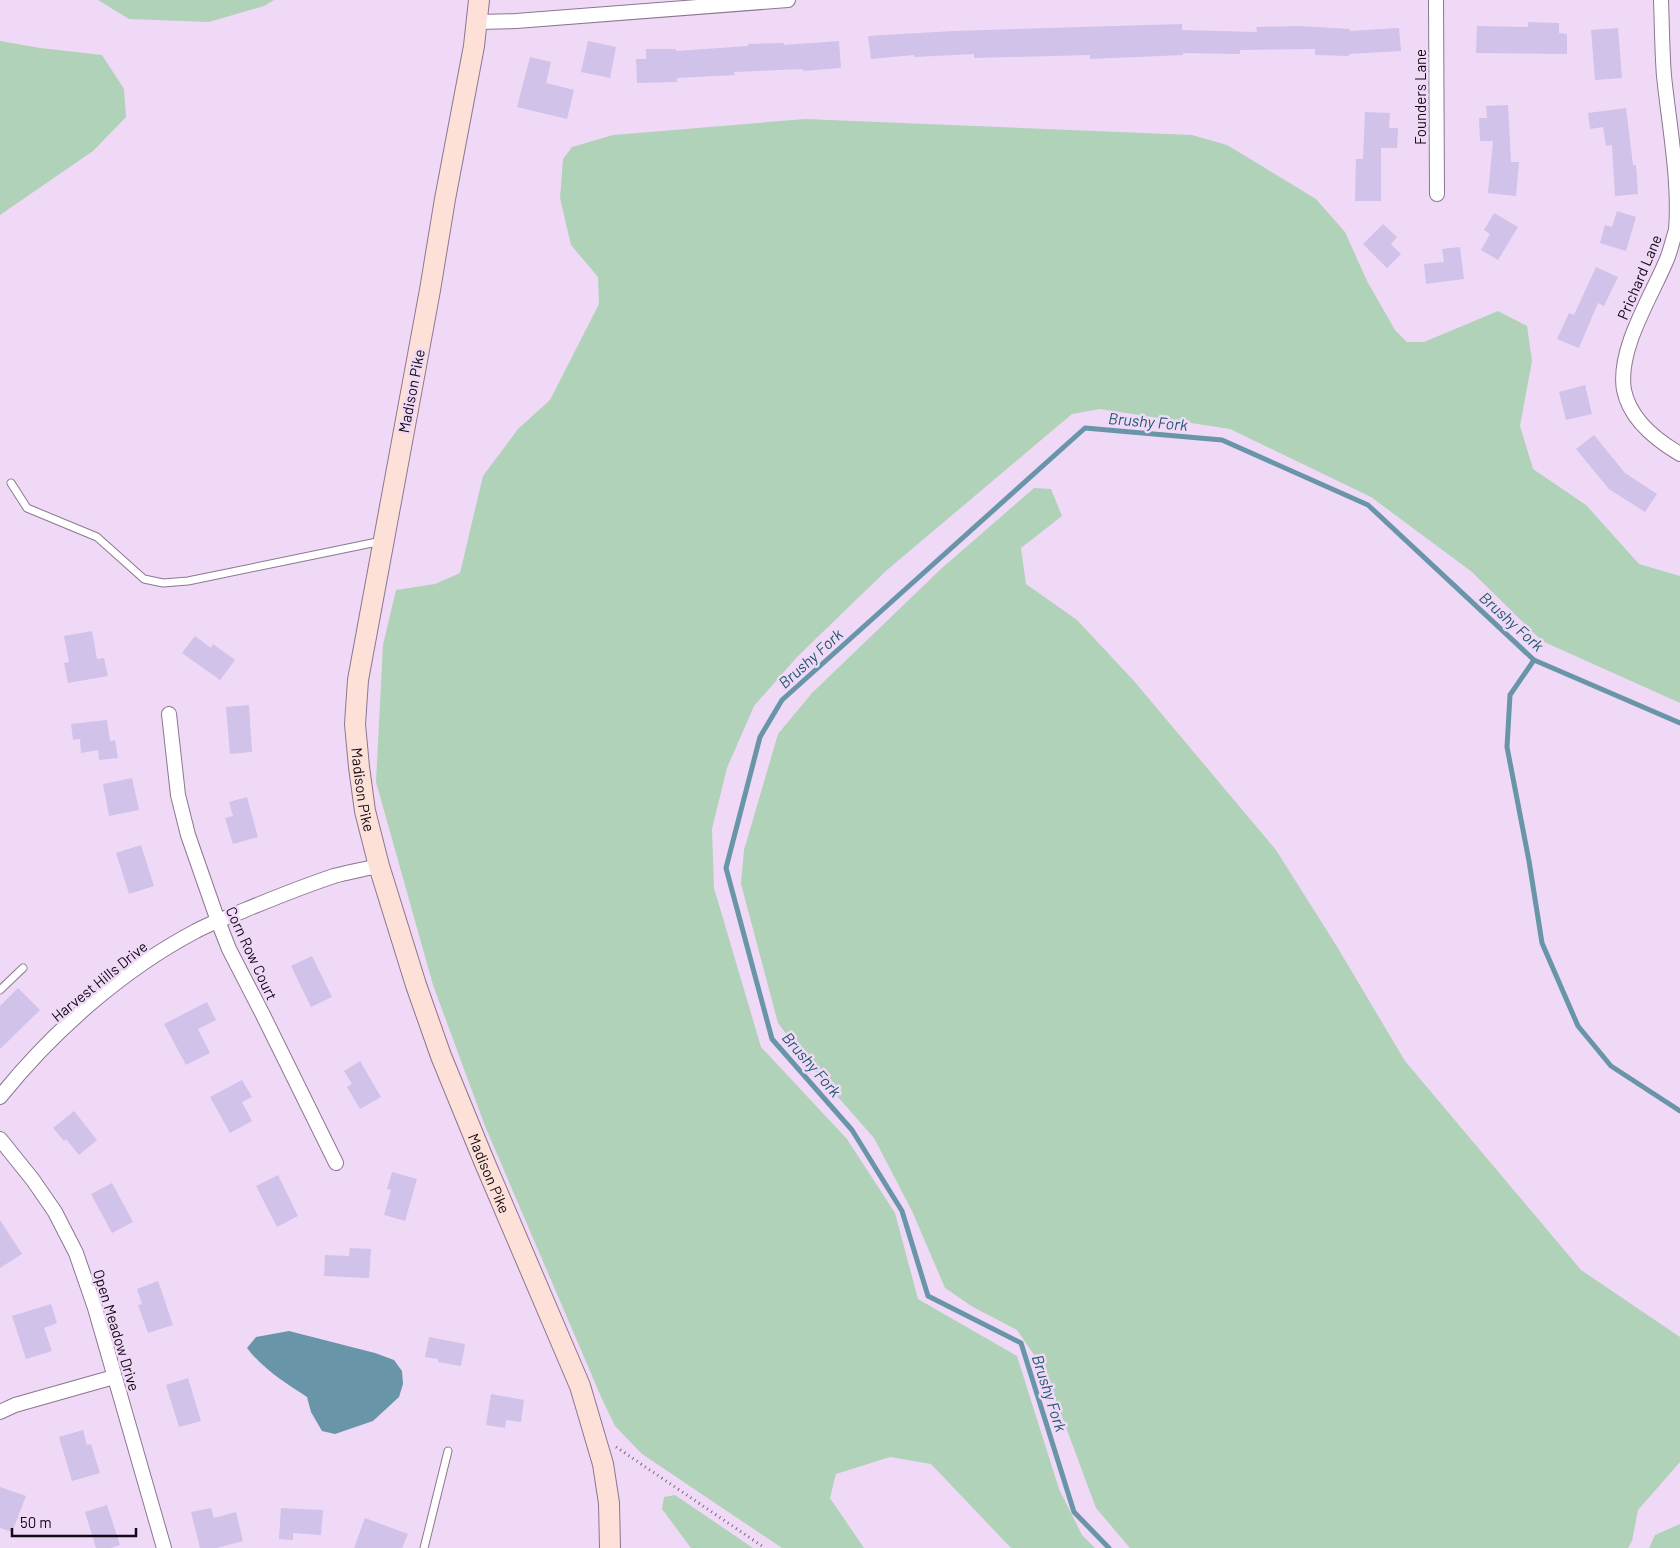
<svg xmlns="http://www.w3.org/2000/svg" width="1680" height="1548" font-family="Barlow,sans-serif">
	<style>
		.green { fill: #b0d2b8 }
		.water { fill: #6995a8 }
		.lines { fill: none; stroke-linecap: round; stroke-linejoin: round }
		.stream { stroke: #6995a8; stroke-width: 5 }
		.building { fill: #d0c2e9 }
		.lane-casing { stroke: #8b7791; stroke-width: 9 }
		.street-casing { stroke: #8b7791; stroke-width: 16 }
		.secondary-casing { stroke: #8b7791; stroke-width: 22 }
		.path { stroke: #77697b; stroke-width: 3; stroke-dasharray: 1 4; stroke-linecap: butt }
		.lane { stroke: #fff; stroke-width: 7 }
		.street { stroke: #fff; stroke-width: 14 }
		.secondary { stroke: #fde1d8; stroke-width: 20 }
		.labels { text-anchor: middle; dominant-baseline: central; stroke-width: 5; stroke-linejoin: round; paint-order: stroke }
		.street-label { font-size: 15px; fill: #110913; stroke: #f0d9f6 }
		.water-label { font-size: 16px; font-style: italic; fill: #1f586e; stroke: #f0d9f6 }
	</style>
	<rect width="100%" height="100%" fill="#f0d9f6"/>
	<g class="green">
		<path d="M98 0H274L264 6 209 22 129 19Z"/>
		<path d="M0 41 40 48 102 55 124 89 126 117 93 151 0 215Z"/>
		<path d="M805 119 1192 135 1227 145 1316 199 1345 232 1367 281 1395 330 1407 342H1424L1498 311 1527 326 1532 361 1520 426 1533 469 1586 505 1639 564 1680 576V703L1542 641 1472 572 1371 497 1230 429 1100 409 1072 414 887 570 797 657 754 706 727 768 712 829 714 888 761 1047 847 1139 895 1213 918 1299 1017 1356 1059 1489 1082 1535 1095 1548H1011L931 1464 890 1457 836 1474 830 1498 864 1548H782L642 1454 615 1426 602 1399 485 1126 433 985 376 782 383 645 396 590 435 584 460 573 483 476 518 429 550 400 599 304 598 277 571 245 560 198 563 159 572 147 613 135Z"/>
		<path d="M1034 488 1051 489 1062 516 1021 548 1026 584 1077 620 1134 681 1276 850 1336 945 1405 1061 1581 1270 1680 1337V1462L1638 1510 1632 1541 1628 1548H1130L1096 1508 1045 1371 1017 1330 973 1307 945 1288 912 1211 874 1138 807 1062 778 1023 741 884 744 850 778 734 812 693 942 568Z"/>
		<path d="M675 1495 753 1548H691L662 1509 664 1497Z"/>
		<path d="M1680 1524V1548H1649L1655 1535Z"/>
	</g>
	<path class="water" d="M289 1331 375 1353 394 1360 402 1371 403 1384 399 1397 373 1421 335 1434 322 1431 311 1412 307 1397C285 1383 263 1369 247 1348L256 1337Z"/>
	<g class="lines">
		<g class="stream">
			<path d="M1534 660 1510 695 1507 747 1529 861 1542 943 1578 1026 1611 1066 1680 1111"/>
			<path d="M1109 1548 1074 1512 1021 1343 928 1296 902 1211 852 1130 772 1039 726 868 760 737 782 700 1085 428 1222 440 1368 505 1534 660 1680 723"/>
		</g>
	</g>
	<g class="building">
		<path d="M1528 22 1559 23V33L1567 34V54L1476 53 1477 26 1528 27Z"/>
		<path d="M1182 24V30L1257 32 1256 27 1298 26 1350 29V31L1399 28 1401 51 1349 54V56L1315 55V49L1240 50V54L1183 53V55L1090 59V55L974 58V54L914 57V55L871 59 868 36 953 31Z"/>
		<path d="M1618 28 1622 78 1595 80 1591 30Z"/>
		<path d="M588 41 616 47 610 78 581 72Z"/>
		<path d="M839 41 841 68 803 71V69L734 72 735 75 677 78V82L637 83 636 59H646V49H676V51L748 46V44L784 43V45Z"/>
		<path d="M530 57 551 62 546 83 574 90 567 119 517 107Z"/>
		<path d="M1508 105 1511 162H1519L1516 196 1488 193 1493 141H1480L1479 118H1487L1486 106Z"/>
		<path d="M1626 108 1633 165H1636L1638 194 1615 196 1612 145 1606 146 1603 127 1590 129 1588 113Z"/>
		<path d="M1365 112 1390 113 1389 128H1398L1397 148H1381V201H1355L1356 159H1363Z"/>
		<path d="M1617 211 1636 217 1626 251 1600 243 1605 225 1612 227Z"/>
		<path d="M1494 213 1518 227 1498 260 1481 250 1490 234 1484 230Z"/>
		<path d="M1383 224 1397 237 1391 244 1401 254 1387 268 1363 244Z"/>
		<path d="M1460 247 1464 279 1426 284 1424 264 1444 262 1442 249Z"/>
		<path d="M1596 267 1618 277 1604 306 1598 303 1579 348 1557 339 1569 313 1574 315Z"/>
		<path d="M1585 385 1592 414 1566 420 1559 392Z"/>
		<path d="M1594 435 1625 473 1657 494 1645 512 1609 489 1576 449Z"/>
		<path d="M92 631 97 659 104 658 108 676 68 683 64 663 69 662 64 636Z"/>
		<path d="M195 636 211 648 213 644 235 660 220 680 182 653Z"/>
		<path d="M249 705 252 752 230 754 226 707Z"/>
		<path d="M107 720 110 741 115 740 118 758 99 760 98 750 81 753 80 739 73 740 71 724Z"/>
		<path d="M132 778 139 810 109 816 103 784Z"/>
		<path d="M247 797 258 837 233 844 225 818 233 816 229 802Z"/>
		<path d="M141 845 154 886 129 894 116 853Z"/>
		<path d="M312 956 332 997 311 1007 291 966Z"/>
		<path d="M18 988 40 1010 0 1049V1006Z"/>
		<path d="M207 1002 216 1020 198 1029 210 1053 186 1065 164 1024Z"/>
		<path d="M360 1061 381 1097 360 1109 347 1087 352 1084 344 1071Z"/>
		<path d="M242 1080 252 1097 242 1102 252 1121 230 1133 210 1097Z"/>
		<path d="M74 1111 97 1140 79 1155 66 1139 64 1141 53 1128Z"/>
		<path d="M392 1172 417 1179 405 1221 384 1215 391 1190 387 1189Z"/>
		<path d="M278 1175 298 1216 277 1227 256 1186Z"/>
		<path d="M112 1183 133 1222 112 1233 91 1194Z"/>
		<path d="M0 1220 22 1254 0 1268Z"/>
		<path d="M350 1248 371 1249 369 1278 324 1276 325 1255 349 1256Z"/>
		<path d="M158 1281 173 1325 148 1333 138 1305 142 1304 137 1289Z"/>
		<path d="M51 1304 57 1323 44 1328 52 1351 26 1359 12 1316Z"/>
		<path d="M429 1337 465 1344 461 1366 438 1362V1359L425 1357Z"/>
		<path d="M188 1378 201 1421 179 1427 166 1385Z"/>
		<path d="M491 1394 524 1400 521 1422 506 1420 505 1428 486 1425Z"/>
		<path d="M83 1430 87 1445 91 1444 100 1473 72 1481 59 1437Z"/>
		<path d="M0 1487 26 1496 12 1532 0 1528Z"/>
		<path d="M107 1505 120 1545 111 1548H96L85 1512Z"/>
		<path d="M211 1508 214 1518 236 1512 243 1541 217 1548H200L191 1512Z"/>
		<path d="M281 1508 323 1510 321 1535 293 1533V1540L279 1539Z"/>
		<path d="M365 1518 408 1534 402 1548H354Z"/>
	</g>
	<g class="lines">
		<defs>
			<g id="lane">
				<path d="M11 483 27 508 97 537 144 579 163 583 188 581 382 541"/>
				<path d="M0 990 23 968"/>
				<path d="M424 1548 448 1451"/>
			</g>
			<g id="street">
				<path d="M1436 0 1437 194"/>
				<path d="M1661 0C1662 25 1662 51 1664 76 1669 124 1680 182 1676 230 1673 239 1671 249 1667 259 1652 296 1617 349 1624 390 1630 420 1656 440 1680 454"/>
				<path d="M476 22 516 21 788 0"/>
				<path d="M169 714 178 795 188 835 218 921 229 949 263 1015 336 1163"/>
				<path d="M0 1097C52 1032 122 970 196 931 212 922 229 917 245 910 274 898 304 886 334 876 349 872 364 869 379 866"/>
				<path d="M0 1139 33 1180 55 1212 76 1253 95 1308 164 1548"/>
				<path d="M0 1412 15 1405 114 1377"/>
			</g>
			<g id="secondary">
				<path id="s1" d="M479 0 474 46 445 199 430 290 358 680 355 724 359 767 365 811 379 866 416 985 441 1056 484 1161 580 1386 603 1464 609 1503 610 1548"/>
			</g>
		</defs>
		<use href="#lane" class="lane-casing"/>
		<use href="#street" class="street-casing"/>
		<use href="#secondary" class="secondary-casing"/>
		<path class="path" d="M616 1447 765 1548"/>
		<use href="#lane" class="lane"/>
		<use href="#street" class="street"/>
		<use href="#secondary" class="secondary"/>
	</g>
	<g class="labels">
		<g class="street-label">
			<text transform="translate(1420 97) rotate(-90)">Founders Lane</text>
			<text transform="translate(1639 277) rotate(-67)">Prichard Lane</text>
			<text transform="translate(411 391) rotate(-79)">Madison Pike</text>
			<text stroke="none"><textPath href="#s1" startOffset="801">Madison Pike</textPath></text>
			<text transform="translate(252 953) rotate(65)">Corn Row Court</text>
			<text transform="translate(99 981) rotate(-39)">Harvest Hills Drive</text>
			<text stroke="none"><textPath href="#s1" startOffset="1206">Madison Pike</textPath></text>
			<text transform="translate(117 1330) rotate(73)">Open Meadow Drive</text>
		</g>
		<g class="water-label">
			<text transform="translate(1148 421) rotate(5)">Brushy Fork</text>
			<text transform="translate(1512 621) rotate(42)">Brushy Fork</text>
			<text transform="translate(810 658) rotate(-42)">Brushy Fork</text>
			<text transform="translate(812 1064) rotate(49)">Brushy Fork</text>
			<text transform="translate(1050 1393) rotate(72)">Brushy Fork</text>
		</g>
	</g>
	<path d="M12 1528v8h124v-8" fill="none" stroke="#110913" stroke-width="2.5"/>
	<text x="20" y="1528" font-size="15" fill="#110913" stroke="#f0d9f6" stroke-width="4" paint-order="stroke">50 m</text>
</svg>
